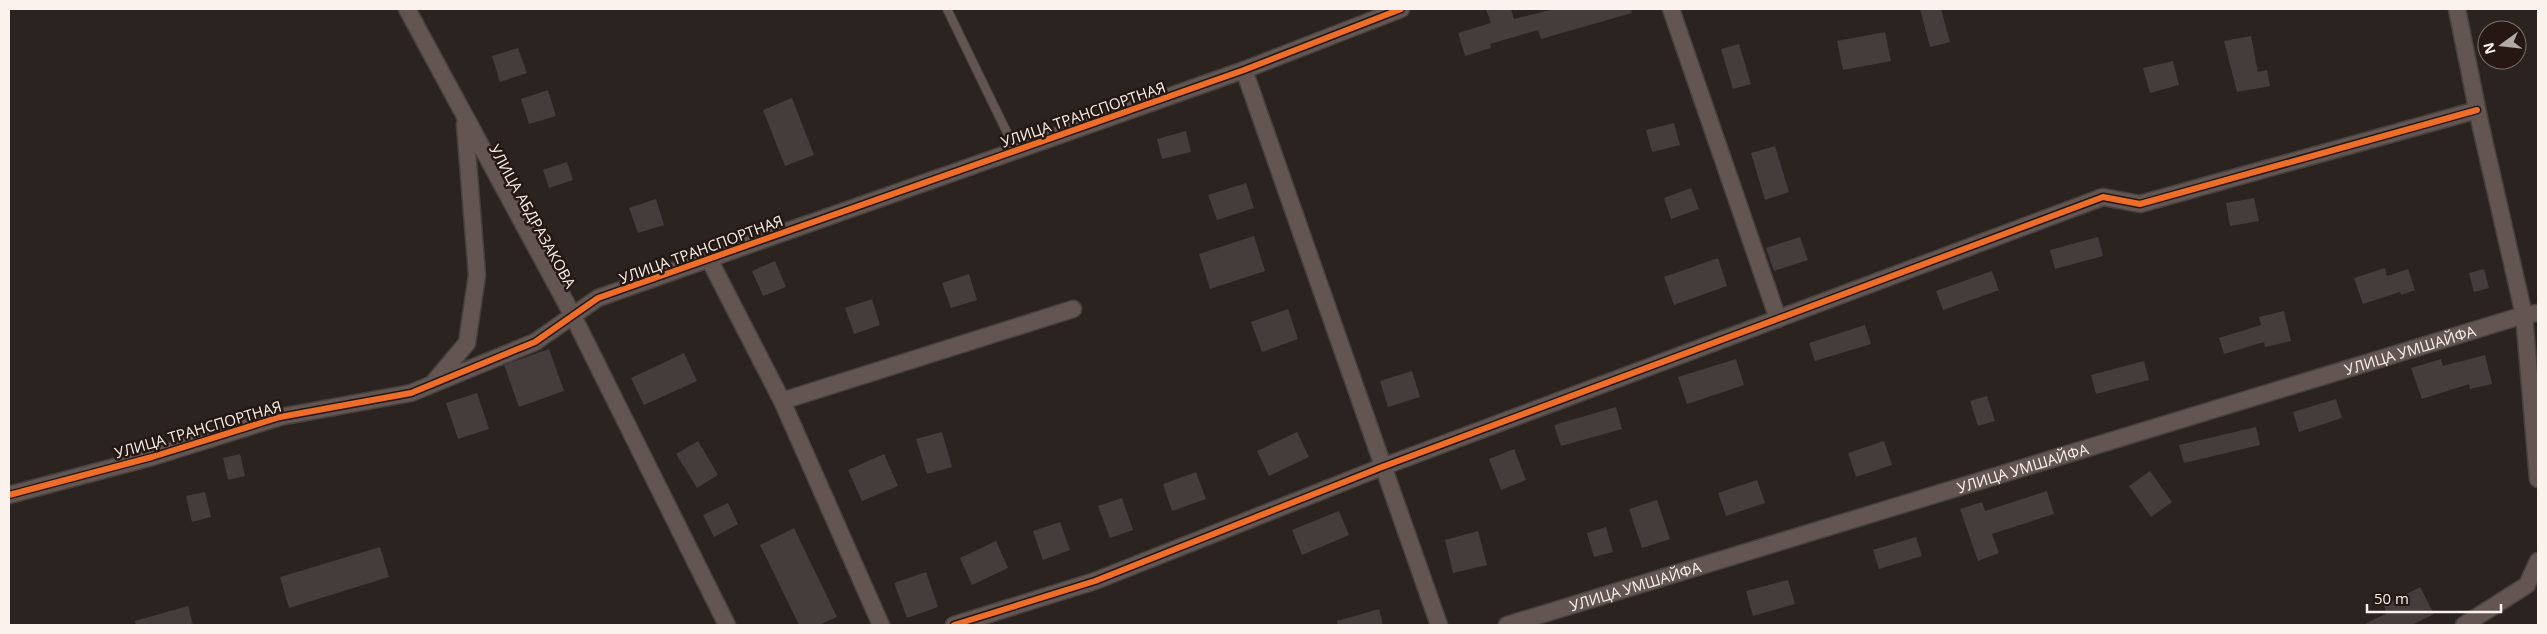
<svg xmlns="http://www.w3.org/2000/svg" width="2547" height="634" font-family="'Open Sans',sans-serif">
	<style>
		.building { fill: #453d3b }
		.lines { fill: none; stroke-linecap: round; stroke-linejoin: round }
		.lane-casing { stroke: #47413e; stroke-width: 10 }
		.street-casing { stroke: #47413e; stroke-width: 19 }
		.lane { stroke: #635652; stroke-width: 8 }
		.street { stroke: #635652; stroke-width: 16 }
		.cycleway-casing { stroke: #251813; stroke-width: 9 }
		.cycleway { stroke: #ee6e29; stroke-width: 6 }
		.labels { text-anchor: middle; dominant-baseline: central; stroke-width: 5; stroke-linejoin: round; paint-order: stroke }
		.street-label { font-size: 15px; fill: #fbf1ed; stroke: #251813 }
	</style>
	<rect width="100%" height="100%" fill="#2b2320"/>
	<g class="building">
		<path d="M1486 9H1511L1514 19 1554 9H1631L1632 13 1541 39 1538 30 1490 44 1491 48 1465 56 1458 33 1491 23Z"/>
		<path d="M1920 9H1941L1950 42 1930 47Z"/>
		<path d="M1885 32 1891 61 1843 70 1837 41Z"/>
		<path d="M2251 36 2258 72 2267 70 2270 86 2237 92 2224 41Z"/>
		<path d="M1739 44 1751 84 1733 89 1721 49Z"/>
		<path d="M518 48 527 73 500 82 492 56Z"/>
		<path d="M2173 61 2179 85 2150 93 2143 68Z"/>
		<path d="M548 90 556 116 529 124 521 99Z"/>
		<path d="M792 98 814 155 785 166 763 110Z"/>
		<path d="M1674 123 1680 145 1652 152 1646 130Z"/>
		<path d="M1186 131 1191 152 1162 159 1157 139Z"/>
		<path d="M1775 146 1789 192 1765 200 1751 153Z"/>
		<path d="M567 162 573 180 549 188 543 170Z"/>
		<path d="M1246 183 1254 208 1217 220 1208 195Z"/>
		<path d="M1691 188 1699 209 1671 219 1664 198Z"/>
		<path d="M2254 198 2259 221 2230 226 2226 203Z"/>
		<path d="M656 199 664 225 638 233 629 208Z"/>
		<path d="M1254 236 1265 271 1210 289 1199 254Z"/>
		<path d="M1800 237 1808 260 1774 271 1766 248Z"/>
		<path d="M2098 237 2103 256 2055 269 2050 250Z"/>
		<path d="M1718 258 1727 286 1674 305 1664 277Z"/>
		<path d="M775 261 786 287 763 296 752 271Z"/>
		<path d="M2385 268 2387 276 2408 269 2415 290 2401 295 2400 292 2363 304 2354 278Z"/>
		<path d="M2484 269 2489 288 2474 292 2469 273Z"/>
		<path d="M1992 271 1999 290 1943 310 1936 291Z"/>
		<path d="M969 274 977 300 951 308 942 283Z"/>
		<path d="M872 299 880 325 854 334 845 308Z"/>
		<path d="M1288 309 1298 339 1262 352 1251 322Z"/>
		<path d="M2284 311 2291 341 2265 347 2264 342 2224 354 2219 338 2261 325 2259 317Z"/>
		<path d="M1865 325 1871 344 1815 361 1809 343Z"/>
		<path d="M549 349 564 391 519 407 504 365Z"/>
		<path d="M684 353 697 381 644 405 631 378Z"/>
		<path d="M2485 355 2492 384 2470 389 2469 384 2422 399 2411 368 2441 359 2443 366Z"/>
		<path d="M1736 359 1744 385 1687 404 1678 377Z"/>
		<path d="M2144 361 2149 380 2096 394 2091 375Z"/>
		<path d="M1412 371 1420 397 1388 407 1380 381Z"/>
		<path d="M477 393 489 429 458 439 446 403Z"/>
		<path d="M1987 396 1995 421 1978 426 1970 401Z"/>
		<path d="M2336 399 2342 418 2299 432 2293 412Z"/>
		<path d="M1616 407 1622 429 1561 446 1554 425Z"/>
		<path d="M2256 427 2260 445 2184 463 2179 445Z"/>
		<path d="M942 432 952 467 927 474 916 439Z"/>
		<path d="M1297 432 1309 457 1269 476 1257 451Z"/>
		<path d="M698 441 718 475 697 488 676 454Z"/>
		<path d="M1884 441 1892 465 1856 477 1848 453Z"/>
		<path d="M1514 449 1526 480 1501 490 1489 459Z"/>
		<path d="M240 454 245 476 228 480 223 458Z"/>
		<path d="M884 454 898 486 862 501 848 470Z"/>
		<path d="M2150 471 2172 502 2151 517 2129 486Z"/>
		<path d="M1196 472 1206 499 1172 511 1163 484Z"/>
		<path d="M1757 480 1765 503 1726 516 1718 493Z"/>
		<path d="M2047 491 2054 514 1992 534 1999 553 1978 561 1960 509 1982 502 1985 511Z"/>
		<path d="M205 492 211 517 192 522 186 496Z"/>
		<path d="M1122 498 1133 530 1110 538 1098 506Z"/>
		<path d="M1657 500 1670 539 1642 548 1629 509Z"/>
		<path d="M728 503 738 524 714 537 703 515Z"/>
		<path d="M1339 511 1349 535 1302 555 1292 530Z"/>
		<path d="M1060 522 1070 550 1043 560 1033 531Z"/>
		<path d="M1606 527 1613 552 1594 557 1587 533Z"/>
		<path d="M794 528 837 617 819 625H799L760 545Z"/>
		<path d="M1478 531 1487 565 1453 573 1445 540Z"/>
		<path d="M1916 537 1922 556 1879 569 1873 550Z"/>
		<path d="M996 541 1008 568 972 585 960 558Z"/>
		<path d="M380 547 389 577 289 608 280 577Z"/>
		<path d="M926 572 938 607 907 618 894 583Z"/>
		<path d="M1788 580 1795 604 1753 616 1746 591Z"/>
		<path d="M2420 587 2434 614 2412 625H2363L2387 613 2384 606Z"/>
		<path d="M188 606 193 625H136L135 621Z"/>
		<path d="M1379 609 1383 625H1338L1337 621Z"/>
	</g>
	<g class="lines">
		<defs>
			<path id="lane" d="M947 9 1016 151"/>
			<g id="street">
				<path d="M407 9 572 314 727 625"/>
				<path d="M1671 9 1778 319"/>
				<path d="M2457 9 2480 123 2524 315 2538 479"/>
				<path d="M1244 70 1439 625"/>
				<path d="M709 259 782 401 881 625"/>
				<path d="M434 382 467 343 477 275 465 125"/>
				<path d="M782 401 1073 309"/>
				<path d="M9 495 152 457 280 417 411 393 535 342 598 298 1244 70 1401 9"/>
				<path d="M954 625 1095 581 1382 467 2103 197 2140 204 2477 110"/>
				<path id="s1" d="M1507 625 2524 315 2538 313"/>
				<path d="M2464 625 2527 585 2538 561"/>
			</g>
		</defs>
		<use href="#lane" class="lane-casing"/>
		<use href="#street" class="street-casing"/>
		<use href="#lane" class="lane"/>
		<use href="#street" class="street"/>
		<defs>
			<g id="cycleway">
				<path d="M9 495 152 457 280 417 411 393 535 342 598 298 1244 70 1401 9"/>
				<path d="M954 625 1095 581 1382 467 2103 197 2140 204 2477 110"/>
			</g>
		</defs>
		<use href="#cycleway" class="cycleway-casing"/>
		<use href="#cycleway" class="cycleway"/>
	</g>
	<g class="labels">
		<g class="street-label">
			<text transform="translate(1083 114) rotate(-19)">УЛИЦА ТРАНСПОРТНАЯ</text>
			<text transform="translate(533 216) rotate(61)">УЛИЦА АБДРАЗАКОВА</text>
			<text transform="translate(701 249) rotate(-20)">УЛИЦА ТРАНСПОРТНАЯ</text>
			<text stroke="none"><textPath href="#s1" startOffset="944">УЛИЦА УМШАЙФА</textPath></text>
			<text transform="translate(198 429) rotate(-16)">УЛИЦА ТРАНСПОРТНАЯ</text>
			<text stroke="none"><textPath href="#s1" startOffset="539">УЛИЦА УМШАЙФА</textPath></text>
			<text stroke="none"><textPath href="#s1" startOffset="134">УЛИЦА УМШАЙФА</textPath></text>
		</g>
	</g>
	<rect width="2547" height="634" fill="none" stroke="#fbf1ed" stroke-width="20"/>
	<g transform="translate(2502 45) rotate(255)"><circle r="24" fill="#251813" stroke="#7b6f6a"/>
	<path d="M0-4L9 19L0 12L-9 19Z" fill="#b2a9a5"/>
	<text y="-8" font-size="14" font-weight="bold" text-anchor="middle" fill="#fbf1ed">N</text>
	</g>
	<path d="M2367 604v8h134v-8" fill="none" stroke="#fbf1ed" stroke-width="2.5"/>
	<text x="2374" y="604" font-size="15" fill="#fbf1ed" stroke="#251813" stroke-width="4" paint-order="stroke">50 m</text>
</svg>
